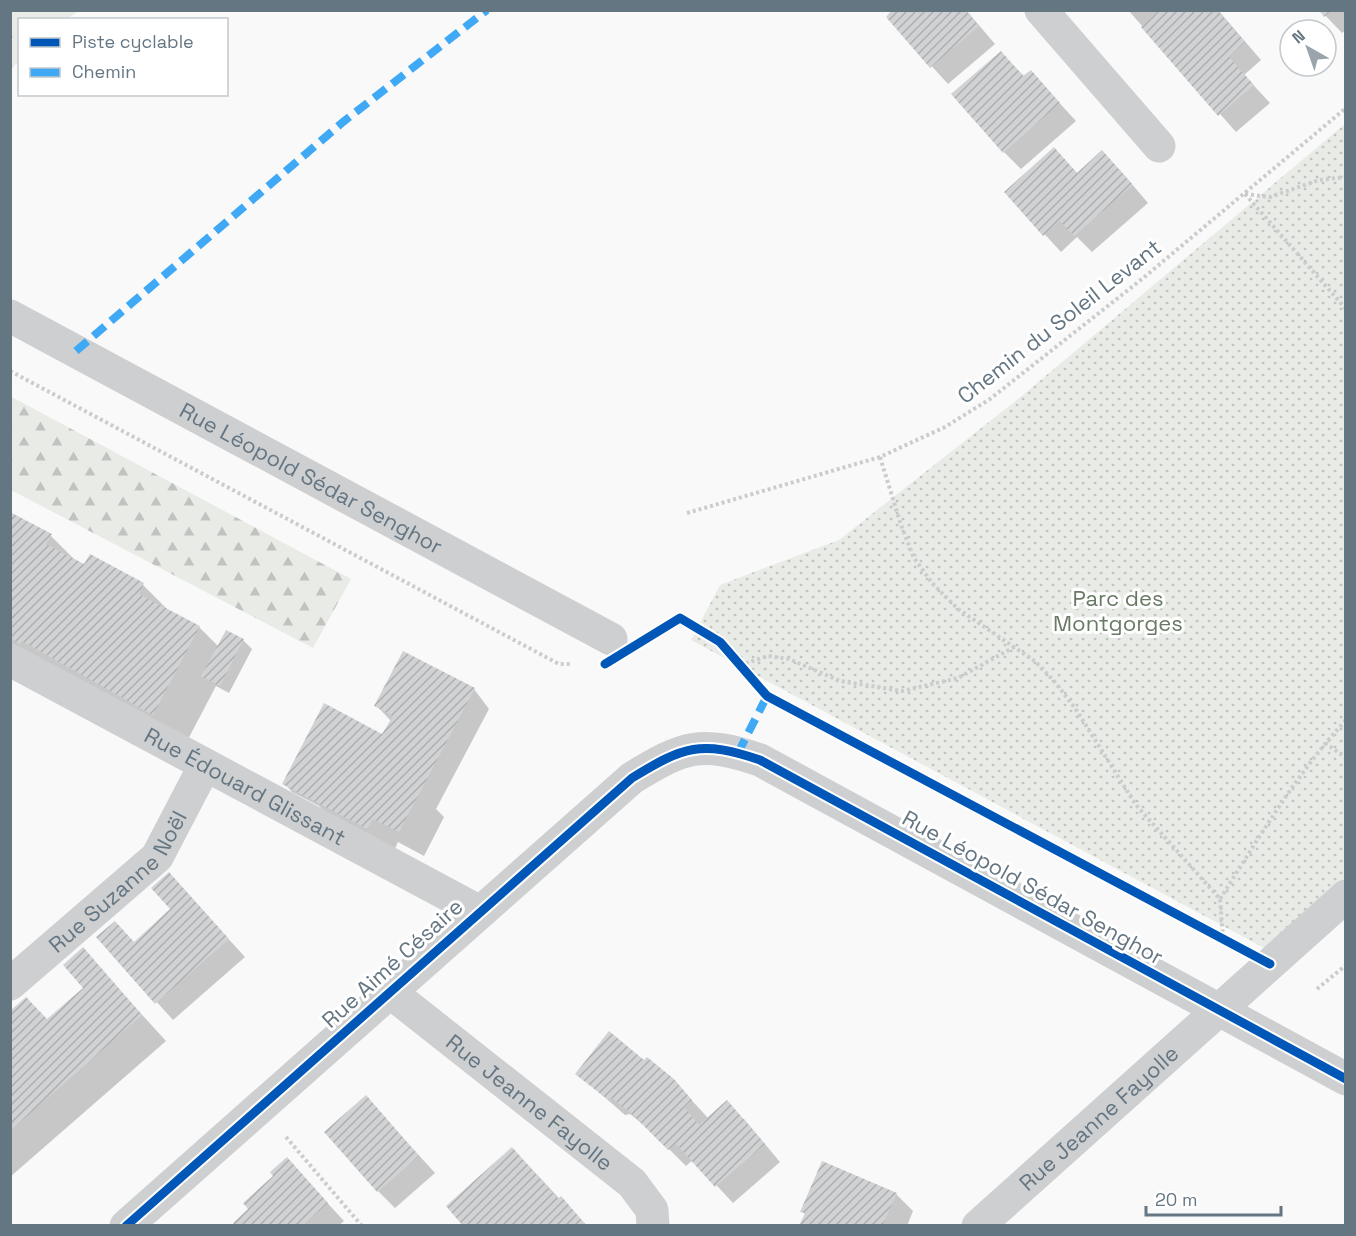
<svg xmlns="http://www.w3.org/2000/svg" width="1356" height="1236" font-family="'Space Grotesk',sans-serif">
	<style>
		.grass { fill: url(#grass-tufts) }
		.forest { fill: url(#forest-firs) }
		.park { fill: url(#park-dots) }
		.shadow { fill: #0003 }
		.building { fill: url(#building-hatch) }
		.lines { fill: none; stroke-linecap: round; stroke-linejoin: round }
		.path { stroke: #cbcccd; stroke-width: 4; stroke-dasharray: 3 3; stroke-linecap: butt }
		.minor { stroke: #cecfd0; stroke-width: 33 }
		.quiet { stroke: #3fa9f5; stroke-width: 8; stroke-dasharray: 15 8; stroke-linecap: butt }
		.cycleway-casing { stroke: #fff; stroke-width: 13 }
		.cycleway { stroke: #0057b8; stroke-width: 9 }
		.labels { text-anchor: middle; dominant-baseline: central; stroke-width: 6; stroke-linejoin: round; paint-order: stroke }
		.street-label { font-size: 22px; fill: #657683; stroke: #fff }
		.park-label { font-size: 22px; fill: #687a64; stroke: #fff }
	</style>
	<defs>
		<pattern id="grass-tufts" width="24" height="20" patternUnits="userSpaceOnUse" patternTransform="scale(1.5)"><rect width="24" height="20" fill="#e8ebe6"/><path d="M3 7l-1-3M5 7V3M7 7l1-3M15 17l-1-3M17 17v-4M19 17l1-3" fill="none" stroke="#c0c3c0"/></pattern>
		<pattern id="forest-firs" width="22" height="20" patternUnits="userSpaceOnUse" patternTransform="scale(1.5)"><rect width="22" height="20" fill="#e8ebe6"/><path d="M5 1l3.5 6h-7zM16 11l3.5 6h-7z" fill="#c0c3c0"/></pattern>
		<pattern id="park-dots" width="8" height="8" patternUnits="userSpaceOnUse" patternTransform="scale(1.5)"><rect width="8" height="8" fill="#e8ebe6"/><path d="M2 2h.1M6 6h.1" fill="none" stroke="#c0c3c0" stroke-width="1.8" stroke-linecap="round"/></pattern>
		<pattern id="building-hatch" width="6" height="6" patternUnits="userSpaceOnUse" patternTransform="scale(1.5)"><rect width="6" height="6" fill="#d0d2d3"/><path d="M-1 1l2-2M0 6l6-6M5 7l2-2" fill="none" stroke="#acafb1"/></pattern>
	</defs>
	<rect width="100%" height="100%" fill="#f9f9f9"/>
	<path class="grass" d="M11 10H78V11L67 19 20 20 19 61 11 69Z"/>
	<path class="forest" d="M10 396 351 579 313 648 11 490Z"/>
	<path class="park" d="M1345 124V878L1266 949 691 640 720 585 839 540 1023 395Z"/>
	<g class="shadow">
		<path d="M894 10H966L995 44 948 84 888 18Z"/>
		<path d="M1128 10H1218L1261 60 1244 75 1270 103 1236 132Z"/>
		<path d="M1320 10H1346V30L1342 33Z"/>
		<path d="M1001 53 1025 77 1031 72 1076 121 1021 169 1004 152Z"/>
		<path d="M1054 149 1078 174 1119 169 1148 203 1092 252 1077 237 1061 252 1006 192Z"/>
		<path d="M10 514 51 536 76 561 85 566 90 556 143 585 171 613 199 627 219 647 227 632 243 640 252 649 229 693 216 686 185 745 10 652Z"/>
		<path d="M474 689 489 709 436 809 444 817 424 856 398 842 393 853 335 822 319 806 292 792 284 783 383 736 391 721 376 705Z"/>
		<path d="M169 874 245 957 173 1020 98 937 134 943 172 909Z"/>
		<path d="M82 949 166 1041 10 1177V1053L85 988Z"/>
		<path d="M644 1063 673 1080 708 1118 744 1119 780 1162 733 1203 693 1160 686 1166 652 1132 630 1114 625 1115 577 1073Z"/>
		<path d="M366 1097 435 1173 395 1208 378 1191Z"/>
		<path d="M512 1149 529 1166 585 1226H465Z"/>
		<path d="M287 1159 344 1221 338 1226H237Z"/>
		<path d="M896 1194 913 1211 907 1226H801L806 1215 802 1211Z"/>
	</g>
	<g class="building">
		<path d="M892 10H965L979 26 930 68 886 17Z"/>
		<path d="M1160 10H1217L1245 42 1229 57 1254 85 1218 116 1141 27Z"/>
		<path d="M1319 10H1332L1324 17Z"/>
		<path d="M1001 51 1023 76 1031 70 1060 103 1003 153 951 94Z"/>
		<path d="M1054 147 1077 173 1102 150 1133 185 1074 236 1060 221 1043 236 1004 192Z"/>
		<path d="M10 512 52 534 46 544 84 564 90 554 144 583 139 594 200 626 153 715 22 641 20 644 10 639Z"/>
		<path d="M226 630 244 639 220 686 201 676Z"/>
		<path d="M403 651 475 688 399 832 373 819 367 829 282 784 324 703 382 734 393 716 374 706Z"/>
		<path d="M169 872 229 939 155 1004 96 937 115 921 134 942 170 909 151 888Z"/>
		<path d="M83 947 142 1015 10 1131V1011L26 997 47 1019 83 988 63 965Z"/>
		<path d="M609 1031 644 1060 647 1057 674 1079 692 1100 684 1107 699 1125 727 1100 765 1144 715 1187 676 1144 668 1150 633 1115 612 1098 607 1099 575 1074Z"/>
		<path d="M366 1095 419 1156 377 1192 324 1132Z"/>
		<path d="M512 1147 558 1199 561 1196 587 1226H463L446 1206Z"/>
		<path d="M287 1157 328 1203 302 1226H235L233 1223 248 1209 243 1203 273 1176 270 1172Z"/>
		<path d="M822 1161 897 1193 882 1226H799L805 1213 800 1212Z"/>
	</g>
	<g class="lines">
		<g class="path">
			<path d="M1245 194 1346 309"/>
			<path d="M1245 194 1270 197 1319 180 1346 177"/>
			<path d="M10 371 559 664H572"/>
			<path d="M880 457 901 525 914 558 932 583 958 609 1036 662 1054 681 1075 708 1136 805 1220 899 1223 938"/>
			<path d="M687 513 880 457 945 427 990 399 1142 279 1346 108"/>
			<path d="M740 665 768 656 789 659 840 681 902 691 958 678 1016 646"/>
			<path d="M1325 743 1346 758"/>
			<path d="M1220 899C1259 838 1296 774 1346 720"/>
			<path d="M1317 989 1346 965"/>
			<path d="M286 1137 362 1226"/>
		</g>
		<g class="minor">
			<path d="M1041 10 1159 146"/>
			<path id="s1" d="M10 316 611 639"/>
			<path id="s2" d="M10 660 480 912"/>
			<path id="s3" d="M10 984 157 857 205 765"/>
			<path id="s4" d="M390 992 632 1183 652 1210 653 1226"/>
			<path d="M126 1226 632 778C684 746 701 740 760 760L1346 1079"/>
			<path id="s5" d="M978 1226 1346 896"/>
		</g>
		<g class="quiet">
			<path d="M76 351 343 122 487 10"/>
			<path d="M738 753 767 696"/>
		</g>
		<defs>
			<g id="cycleway">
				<path d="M605 664 680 618 720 642 767 696 1270 964"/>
				<path d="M126 1226 632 778C684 746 701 740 760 760L1346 1079"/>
			</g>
		</defs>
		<use href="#cycleway" class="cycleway-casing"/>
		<use href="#cycleway" class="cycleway"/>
	</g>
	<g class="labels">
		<g class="street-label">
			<text transform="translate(1059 321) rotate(-38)">Chemin du Soleil Levant</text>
			<text stroke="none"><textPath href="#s1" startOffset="342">Rue Léopold Sédar Senghor</textPath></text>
			<text stroke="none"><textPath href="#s2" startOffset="267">Rue Édouard Glissant</textPath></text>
			<text stroke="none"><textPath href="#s3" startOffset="150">Rue Suzanne Noël</textPath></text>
			<text transform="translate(1033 887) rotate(29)">Rue Léopold Sédar Senghor</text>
			<text transform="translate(392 963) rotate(-42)">Rue Aimé Césaire</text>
			<text stroke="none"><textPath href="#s4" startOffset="178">Rue Jeanne Fayolle</textPath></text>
			<text stroke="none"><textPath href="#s5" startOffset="162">Rue Jeanne Fayolle</textPath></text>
		</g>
		<g class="park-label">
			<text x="1118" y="598">Parc des<tspan x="1118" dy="25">Montgorges</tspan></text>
		</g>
	</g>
	<rect width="1356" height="1236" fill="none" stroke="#657683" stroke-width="24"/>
	<rect x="18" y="18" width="210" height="78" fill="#ffffff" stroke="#c1c8cd" stroke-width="1.5"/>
	<rect x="30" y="38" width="30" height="9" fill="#0057b8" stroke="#c1c8cd" stroke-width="1.5"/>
	<text x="72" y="48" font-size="18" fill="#657683">Piste cyclable</text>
	<rect x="30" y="68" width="30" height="9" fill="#3fa9f5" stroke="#c1c8cd" stroke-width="1.5"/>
	<text x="72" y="78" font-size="18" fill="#657683">Chemin</text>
	<g transform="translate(1308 48) rotate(320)"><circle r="28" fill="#ffffff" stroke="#c1c8cd" stroke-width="1.5"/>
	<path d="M0-4.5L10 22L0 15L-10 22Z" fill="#99a4ac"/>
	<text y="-9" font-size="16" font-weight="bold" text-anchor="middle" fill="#657683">N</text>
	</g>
	<path d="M1146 1206v9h135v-9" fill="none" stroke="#657683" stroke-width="3"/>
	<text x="1155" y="1206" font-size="18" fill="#657683" stroke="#ffffff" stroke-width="4.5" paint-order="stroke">20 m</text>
</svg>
